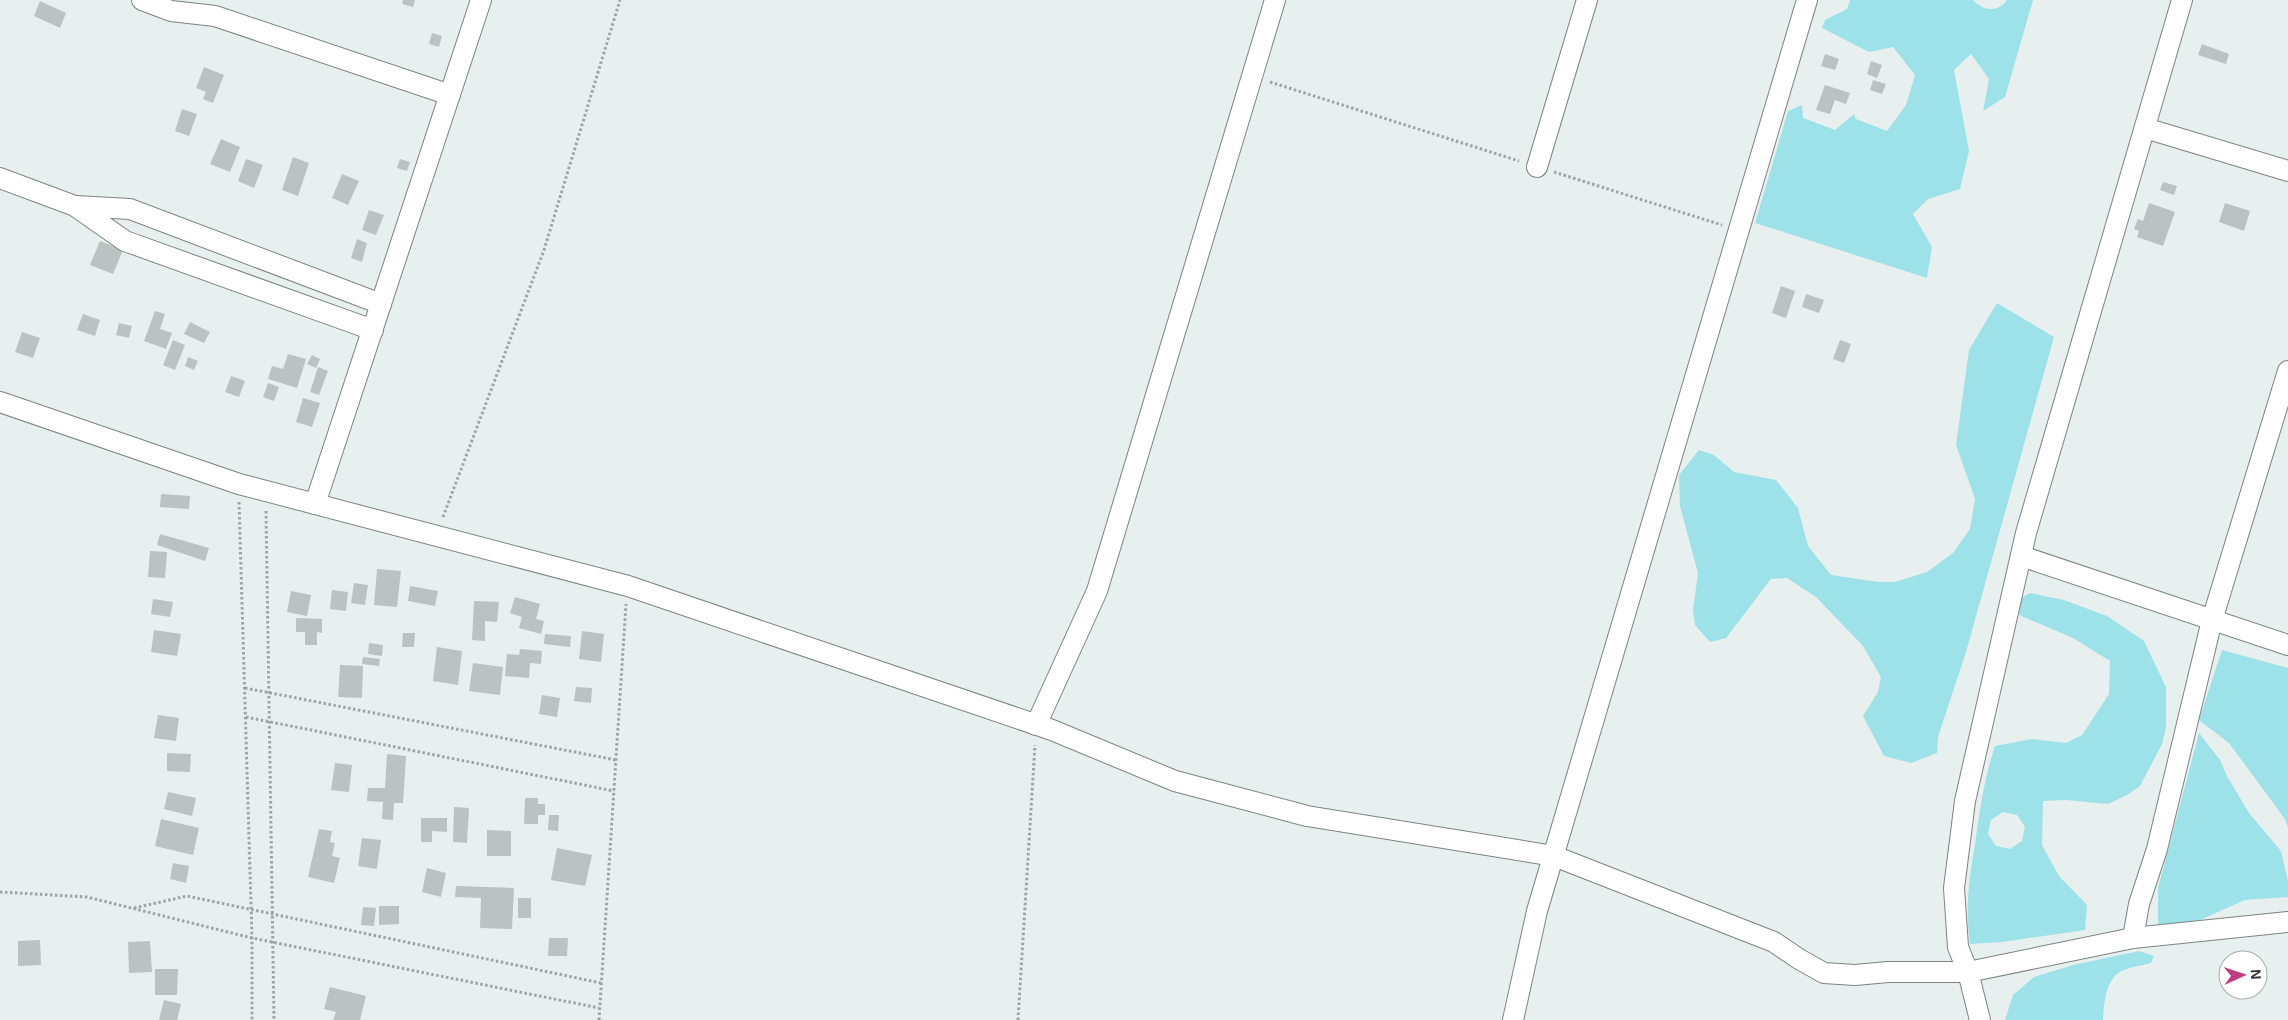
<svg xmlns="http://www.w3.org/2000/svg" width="2288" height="1020" font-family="Helvetica,sans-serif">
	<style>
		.green { fill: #9de2e8; fill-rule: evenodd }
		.building { fill: #bbc2c2 }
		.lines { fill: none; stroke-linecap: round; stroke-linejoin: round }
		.minor-casing { stroke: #7d8384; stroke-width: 22 }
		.path { stroke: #9ea3a3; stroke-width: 3; stroke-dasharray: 2.5 2.5; stroke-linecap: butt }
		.minor { stroke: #fff; stroke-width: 20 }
	</style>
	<rect width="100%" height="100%" fill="#e8efef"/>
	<g class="green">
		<path d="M1850 0H1973C1983 11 1998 13 2007 0H2033L2005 97 1983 111 1989 79 1971 54 1954 70 1969 151 1960 189 1928 199 1913 214 1932 247 1927 278 1755 223 1788 111 1802 105 1803 118 1835 130 1854 114 1856 119 1887 131 1906 105 1915 75 1893 47 1869 52 1822 28 1825 20 1847 9Z"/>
		<path d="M1997 303 2054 337 1966 652 1938 737 1937 753 1911 763 1884 756 1863 716 1878 692 1881 677 1863 646 1816 597 1787 578 1771 579 1726 638 1710 642 1695 625 1693 610 1698 573 1680 506 1679 475 1699 450 1714 455 1734 472 1776 480 1798 508 1808 546 1831 575 1879 582H1895L1927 572 1953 553 1970 529 1975 499 1956 445 1969 350Z"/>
		<path d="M2030 593 2064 600 2107 616 2144 641 2166 687V728L2162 744 2140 786 2127 795 2108 804 2066 800 2043 801 2042 845 2059 876 2087 905 2085 930 2002 942 1970 944C1965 907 1969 880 1975 844 1980 809 1984 779 1995 746L2032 739 2066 743 2082 735 2109 694 2110 661 2073 638 2019 615 2021 598ZM2003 812 2017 815 2025 827 2022 841 2010 849 1996 846 1988 834 1991 820Z"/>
		<path d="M2222 650 2288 668V827L2285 819 2229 743 2199 720Z"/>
		<path d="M2199 733 2220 760 2227 776 2249 813 2281 851 2288 881V897L2245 900 2200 920 2158 926V888Z"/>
		<path d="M2139 951 2154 956 2151 963C2141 966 2128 967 2120 972 2105 981 2104 1005 2103 1020H2005L2013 995 2034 977 2073 965Z"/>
	</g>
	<g class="building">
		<path d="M403 0H415L413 7 402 4Z"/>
		<path d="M40 1 66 13 60 28 34 16Z"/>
		<path d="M432 33 442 36 439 47 429 44Z"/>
		<path d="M2202 44 2229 54 2226 64 2198 55Z"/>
		<path d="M1825 54 1839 59 1835 70 1821 66Z"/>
		<path d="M1871 61 1882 65 1877 78 1867 74Z"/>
		<path d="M204 67 224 75 213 103 203 99 206 92 196 88Z"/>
		<path d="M1873 80 1886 84 1882 94 1870 90Z"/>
		<path d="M1825 85 1850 93 1846 104 1835 100 1830 114 1816 110Z"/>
		<path d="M182 109 197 114 189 136 175 131Z"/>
		<path d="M221 139 240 147 230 172 210 164Z"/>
		<path d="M293 157 309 163 298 196 282 190Z"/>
		<path d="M246 159 263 165 254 188 238 181Z"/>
		<path d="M400 159 410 162 407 171 397 168Z"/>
		<path d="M342 174 359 181 348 205 332 198Z"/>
		<path d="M2163 182 2177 186 2174 195 2160 190Z"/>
		<path d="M2149 203 2175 212 2163 246 2137 237 2139 231 2134 229 2138 219 2143 221Z"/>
		<path d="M2225 203 2250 211 2244 231 2219 222Z"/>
		<path d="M369 210 384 215 376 235 362 230Z"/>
		<path d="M357 239 367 243 362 262 351 258Z"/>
		<path d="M100 241 123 250 113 274 90 265Z"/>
		<path d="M1781 286 1795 291 1786 318 1772 313Z"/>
		<path d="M1806 294 1824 300 1819 313 1802 307Z"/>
		<path d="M155 311 165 314 160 329 172 333 166 349 144 341Z"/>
		<path d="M83 314 100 320 95 336 77 330Z"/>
		<path d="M190 322 210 332 204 343 184 334Z"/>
		<path d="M119 323 132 326 129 338 116 335Z"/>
		<path d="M22 332 40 338 33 358 15 352Z"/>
		<path d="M173 340 185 345 175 370 163 365Z"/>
		<path d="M1840 340 1851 344 1844 363 1833 359Z"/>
		<path d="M288 354 306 359 297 388 268 379 272 366 283 369Z"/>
		<path d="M312 355 320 359 316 368 307 364Z"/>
		<path d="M188 357 198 361 194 370 185 366Z"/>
		<path d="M318 367 328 371 319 395 310 392Z"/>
		<path d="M231 376 245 381 239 397 225 392Z"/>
		<path d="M268 383 279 387 274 401 263 397Z"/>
		<path d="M303 398 320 403 312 427 296 422Z"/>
		<path d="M161 494 190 496 189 509 160 507Z"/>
		<path d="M160 534 209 548 205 561 157 545Z"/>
		<path d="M150 551 167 552 165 578 148 577Z"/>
		<path d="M377 569 401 571 397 607 374 605Z"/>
		<path d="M354 583 368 585 365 605 351 603Z"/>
		<path d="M410 586 438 591 435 606 408 601Z"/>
		<path d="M332 590 348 592 346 611 330 609Z"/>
		<path d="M291 591 311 595 307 616 287 612Z"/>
		<path d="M515 597 540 604 536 619 544 621 541 634 519 628 522 617 510 613Z"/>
		<path d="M153 599 173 602 170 617 151 614Z"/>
		<path d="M474 601 499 602 497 622 485 621V641L472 640Z"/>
		<path d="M296 618 322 619V633L317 632V645H305V632H296Z"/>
		<path d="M154 630 181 634 177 656 151 652Z"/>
		<path d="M582 631 604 634 601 662 579 659Z"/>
		<path d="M403 633H415L414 647H402Z"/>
		<path d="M545 634 571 636 570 647 544 644Z"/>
		<path d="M369 643 383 645 382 656 368 654Z"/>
		<path d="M437 647 462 651 458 685 433 681Z"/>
		<path d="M520 649 542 651 541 664 530 663 529 678 505 676 507 654 519 655Z"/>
		<path d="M363 657 380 659 379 666 362 664Z"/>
		<path d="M473 663 503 667 500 695 469 691Z"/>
		<path d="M340 665 363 666 362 698 338 697Z"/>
		<path d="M576 687 592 688 591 703 574 701Z"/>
		<path d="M542 695 560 698 557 717 539 714Z"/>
		<path d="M158 715 179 718 176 741 154 738Z"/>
		<path d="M167 753 191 754 190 772 167 771Z"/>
		<path d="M387 754 406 756 403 803H394L393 820 382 819 383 802 367 801 368 788H385Z"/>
		<path d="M335 763 352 765 349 792 331 790Z"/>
		<path d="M168 792 196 798 192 816 164 809Z"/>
		<path d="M525 798H538V804H545V815H538V824H524Z"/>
		<path d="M454 807 469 808 467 843 453 842Z"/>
		<path d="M549 815H559L558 831 548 830Z"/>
		<path d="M421 818H447V832L432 831V842H421Z"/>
		<path d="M161 819 199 828 193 855 155 846Z"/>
		<path d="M319 829 332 831 330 842 335 843 332 856 340 858 334 883 308 877Z"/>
		<path d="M487 830 511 831V856H487Z"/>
		<path d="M362 838 381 840 377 869 358 866Z"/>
		<path d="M557 848 592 855 585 886 551 880Z"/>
		<path d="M173 863 189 866 186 883 170 879Z"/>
		<path d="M427 868 446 873 441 897 422 892Z"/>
		<path d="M456 886 514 888 512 929 480 928 481 898 455 897Z"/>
		<rect x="518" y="898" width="13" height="20"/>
		<path d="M379 906H399V924L379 925Z"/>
		<path d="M363 907 376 908 374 926 361 925Z"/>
		<path d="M549 938H568L567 956H548Z"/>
		<path d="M40 940 41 965 18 966V941Z"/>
		<path d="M150 941 152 972 129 973 128 942Z"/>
		<path d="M155 969H178L177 995H155Z"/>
		<path d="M330 987 366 996 360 1020H333L336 1012 324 1009Z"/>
		<path d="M164 1000 181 1004 177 1020H159Z"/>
	</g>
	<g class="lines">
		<defs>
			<g id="minor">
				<path d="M142 0 171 11 215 16 450 95"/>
				<path d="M2145 128 2288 171"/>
				<path d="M1537 167 1587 0"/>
				<path d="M0 178 75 206"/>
				<path d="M373 330 125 241 75 206 130 209 381 304"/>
				<path d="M0 402 239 484 628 586 1052 730 1175 781 1307 816 1554 856 1774 942 1799 959 1824 973 1855 975 1888 972H1968L2133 938 2288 922"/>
				<path d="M315 504 481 0"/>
				<path d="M2021 556 2288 645"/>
				<path d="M1036 725 1097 591 1275 0"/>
				<path d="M2133 938 2139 904 2157 849 2212 620 2288 371"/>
				<path d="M1513 1020 1537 911 1807 0"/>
				<path d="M1980 1020 1968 972 1958 947 1954 888 1965 801 2026 533 2182 0"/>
			</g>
		</defs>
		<use href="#minor" class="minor-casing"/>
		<g class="path">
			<path d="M1270 82 1519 161"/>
			<path d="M1554 172 1722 225"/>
			<path d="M239 502 252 938V1020"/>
			<path d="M266 511 274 1020"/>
			<path d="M443 517 544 250 620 0"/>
			<path d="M245 688 616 760"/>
			<path d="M246 717 614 791"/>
			<path d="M0 892 87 897 252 938 599 1008"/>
			<path d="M134 908 187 896 601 983"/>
			<path d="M599 1020 626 604"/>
			<path d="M1018 1020 1035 745"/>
		</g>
		<use href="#minor" class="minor"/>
	</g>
	<g transform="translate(2243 975) rotate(87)"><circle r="24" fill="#ffffff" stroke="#acadad"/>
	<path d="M0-4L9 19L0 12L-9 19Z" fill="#c03c82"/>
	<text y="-8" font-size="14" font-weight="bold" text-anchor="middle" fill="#2f3132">N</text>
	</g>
</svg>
